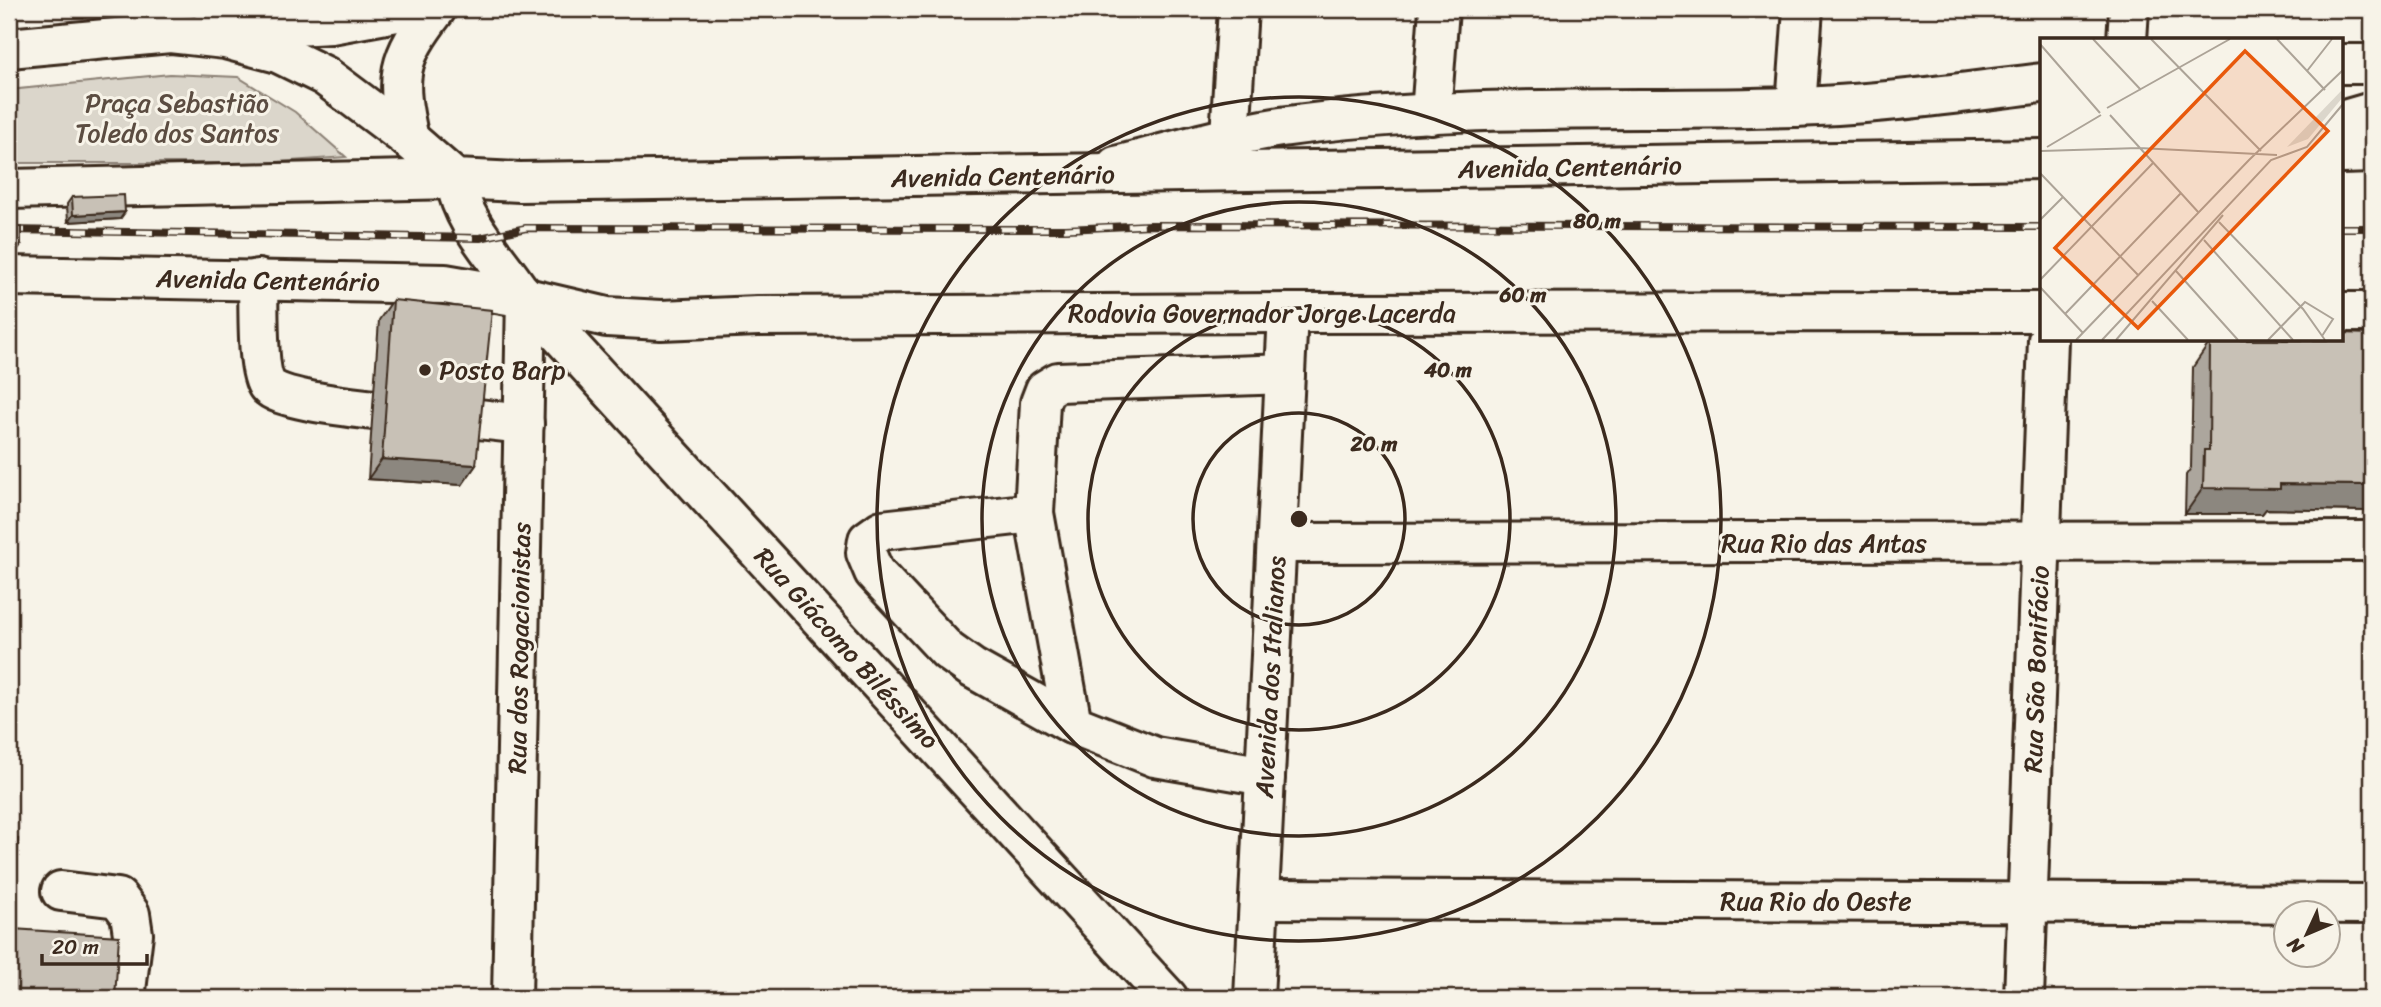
<svg xmlns="http://www.w3.org/2000/svg" width="2381" height="1007" font-family="Sriracha,sans-serif">
	<style>
		.green { fill: #dbd6cb; stroke: #8b8074; stroke-width: 2 }
		.lines { fill: none; stroke-linecap: round; stroke-linejoin: round }
		.minor-casing { stroke: #3b2a1e; stroke-width: 44 }
		.major-casing { stroke: #3b2a1e; stroke-width: 44 }
		.minor { stroke: #f7f3e8; stroke-width: 38 }
		.major { stroke: #f7f3e8; stroke-width: 38 }
		.rail-casing { stroke: #3b2a1e; stroke-width: 8 }
		.rail { stroke: #f7f3e8; stroke-width: 5; stroke-dasharray: 16; stroke-linecap: butt }
		.wall { fill: #aca69d; stroke: #3b2a1e; stroke-width: 2 }
		.shaded-wall { fill: #8c877f; stroke: #3b2a1e; stroke-width: 2 }
		.building { fill: #c8c1b6; stroke: #3b2a1e; stroke-width: 2 }
		.ring { fill: none; stroke: #3b2a1e; stroke-width: 3.5 }
		.poi-dot { fill: #3b2a1e; stroke: #f7f3e8; stroke-width: 2.5 }
		.labels { text-anchor: middle; dominant-baseline: central; stroke-width: 6; stroke-linejoin: round; paint-order: stroke }
		.park-label { font-size: 26px; fill: #5b4c41; stroke: #f7f3e8 }
		.street-label { font-size: 26px; fill: #3b2a1e; stroke: #f7f3e8 }
		.poi-label { font-size: 26px; fill: #3b2a1e; stroke: #f7f3e8; text-anchor: start }
		.inset-road { fill: none; stroke: #aca397; stroke-width: 2 }
		.view { fill: #e8590c; fill-opacity: 0.15; stroke: #e8590c; stroke-width: 3.5 }
		.inset-edge { fill: none; stroke: #3b2a1e; stroke-width: 3.5 }
		.centre { fill: #3b2a1e; stroke: #f7f3e8; stroke-width: 3.5 }
		.ring-label { font-size: 21px; text-anchor: middle; font-weight: bold; fill: #3b2a1e; stroke: #f7f3e8; stroke-width: 6; stroke-linejoin: round; paint-order: stroke }
	</style>
	<rect width="100%" height="100%" fill="#f7f3e8"/>
	<filter id="ink" filterUnits="userSpaceOnUse"><feTurbulence type="fractalNoise" baseFrequency=".0143" numOctaves="2"/><feDisplacementMap in="SourceGraphic" scale="14" xChannelSelector="R" yChannelSelector="G"/><feConvolveMatrix kernelMatrix="1 2 1 2 8 2 1 2 1" color-interpolation-filters="sRGB"/></filter>
	<g filter="url(#ink)">
		<path class="green" d="M170 74 238 77 295 112 346 157 263 163H9V90Z"/>
		<g class="lines">
			<defs>
				<g id="minor">
					<path d="M207 31 331 24 413 9"/>
					<path d="M2127 40 2129 9"/>
					<path d="M2341 64H2372"/>
					<path d="M1796 107 1803 9"/>
					<path d="M1431 114 1439 9"/>
					<path d="M2341 121 2372 112"/>
					<path d="M1230 136 1238 9"/>
					<path d="M409 139C395 76 397 60 436 9"/>
					<path d="M1116 166C1170 152 1225 136 1281 127 1450 103 1623 112 1794 107 1876 105 1959 93 2042 83"/>
					<path d="M9 189 455 179"/>
					<path d="M258 279C259 302 256 371 268 386 279 400 352 407 373 410"/>
					<path d="M469 418 524 424"/>
					<path d="M1034 513 882 530 868 540 866 553 874 572 948 651 972 668 1072 724"/>
					<path d="M1277 543 2372 541"/>
					<path d="M1265 776 1155 757 1072 724 1034 513 1040 403 1045 390 1058 382 1285 374"/>
					<path d="M61 891 118 898 130 914 133 934 125 998"/>
					<path d="M1259 899 2372 904"/>
					<path d="M512 998 526 298"/>
					<path d="M1254 998 1288 313"/>
					<path d="M2024 998 2048 340"/>
				</g>
				<g id="major">
					<path d="M9 48 170 33 225 39 278 53 325 76 409 139 455 179 520 182 2042 159"/>
					<path d="M2341 154 2372 153"/>
					<path d="M455 179C462 222 493 253 518 289L1168 998"/>
					<path d="M9 276 445 284 526 298 607 317 661 320 758 316 1288 313 2042 312"/>
					<path d="M2341 312H2372"/>
				</g>
			</defs>
			<use href="#minor" class="minor-casing"/>
			<use href="#major" class="major-casing"/>
			<use href="#minor" class="minor"/>
			<use href="#major" class="major"/>
			<defs>
				<g id="rail">
					<path d="M2341 228H2372"/>
					<path d="M9 230 480 238 526 228 1066 229 1150 225 2042 227"/>
				</g>
			</defs>
			<use href="#rail" class="rail-casing"/>
			<use href="#rail" class="rail"/>
		</g>
		<g class="wall">
			<path d="M72 197 125 212 120 219 68 222 67 204Z"/>
			<path d="M393 300 476 465 462 485 368 479 379 320Z"/>
			<path d="M2215 340H2341L2366 511 2266 509 2262 514H2185L2186 475 2191 468 2193 367 2210 342H2213Z"/>
		</g>
		<g class="shaded-wall">
			<path d="M125 212 120 219 68 222 73 215Z"/>
			<path d="M9 245H21L16 252H9Z"/>
			<path d="M382 459 476 465 462 485 368 479Z"/>
			<path d="M2280 484 2372 485V502L2366 511 2266 509 2262 514H2185L2203 488Z"/>
		</g>
		<g class="building">
			<path d="M124 195 125 212 73 215 72 197Z"/>
			<rect x="9" y="227" width="12" height="18"/>
			<path d="M393 300 492 310 476 465 382 459Z"/>
			<path d="M2341 333 2372 334V485L2280 484V489L2203 488 2204 450H2209L2210 342H2221V340H2341Z"/>
			<path d="M9 838 18 839 13 929 119 936 115 998H9Z"/>
		</g>
	</g>
	<g class="ring">
		<circle cx="1299" cy="519" r="106"/>
		<circle cx="1299" cy="519" r="211"/>
		<circle cx="1299" cy="519" r="317"/>
		<circle cx="1299" cy="519" r="422"/>
	</g>
	<circle class="poi-dot" cx="425" cy="370" r="7"/>
	<g class="labels">
		<g class="park-label">
			<text x="177" y="103">Praça Sebastião<tspan x="177" dy="30">Toledo dos Santos</tspan></text>
		</g>
		<g class="street-label">
			<text transform="translate(1570 167) rotate(-1)">Avenida Centenário</text>
			<text transform="translate(1003 176) rotate(-1)">Avenida Centenário</text>
			<text transform="translate(268 280) rotate(1)">Avenida Centenário</text>
			<text x="1262" y="313">Rodovia Governador Jorge Lacerda</text>
			<text x="1824" y="543">Rua Rio das Antas</text>
			<text transform="translate(519 648) rotate(-89)">Rua dos Rogacionistas</text>
			<text transform="translate(847 648) rotate(48)">Rua Giácomo Biléssimo</text>
			<text transform="translate(2036 669) rotate(-88)">Rua São Bonifácio</text>
			<text transform="translate(1270 677) rotate(-87)">Avenida dos Italianos</text>
			<text x="1816" y="901">Rua Rio do Oeste</text>
		</g>
		<g class="poi-label">
			<text x="439" y="370">Posto Barp</text>
		</g>
	</g>
	<g transform="translate(2040 38)">
		<rect width="303" height="303" fill="#f7f3e8"/>
		<path d="M303 51V59L268 101 247 109Z" fill="#dbd6cb"/>
		<path class="inset-road" d="M53 1 101 52M111 1 221 113M237 1 285 52M0 6 60 75M267 33 292 1M67 70 190 1M70 77 159 175M7 109 61 77M1 113 99 110 237 117M0 135 99 238M0 182 23 159M179 184 263 271 285 302M164 202 253 302M136 233 198 302M0 242 113 125M0 249 43 295M112 263 148 302M25 276 141 155M36 302 209 122 303 32M62 302 231 122 267 109 303 66M76 302 183 177M228 302 265 264 293 281 282 298"/>
		<path class="view" d="M205 13 288 93 98 290 15 210Z"/>
		<rect width="303" height="303" class="inset-edge"/>
	</g>
	<circle cx="1299" cy="519" r="10" class="centre"/>
	<g class="ring-label">
		<text x="1597" y="228">80 m</text>
		<text x="1523" y="302">60 m</text>
		<text x="1448" y="377">40 m</text>
		<text x="1374" y="451">20 m</text>
	</g>
	<rect width="2381" height="1007" fill="none" stroke="#f7f3e8" stroke-width="35"/>
	<rect x="18" y="18" width="2346" height="972" fill="none" stroke="#3b2a1e" stroke-width="2.5" filter="url(#ink)"/>
	<g transform="translate(2307 934) rotate(226)"><circle r="33" fill="#f7f3e8" stroke="#aca397" stroke-width="2"/>
	<path d="M0-5L12 26L0 18L-12 26Z" fill="#3b2a1e"/>
	<text y="-10" font-size="19" font-weight="bold" text-anchor="middle" fill="#3b2a1e">N</text>
	</g>
	<path d="M42 954v10h105v-10" fill="none" stroke="#3b2a1e" stroke-width="3.5"/>
	<text x="52" y="954" font-size="21" fill="#3b2a1e" stroke="#f7f3e8" stroke-width="5" paint-order="stroke">20 m</text>
</svg>
